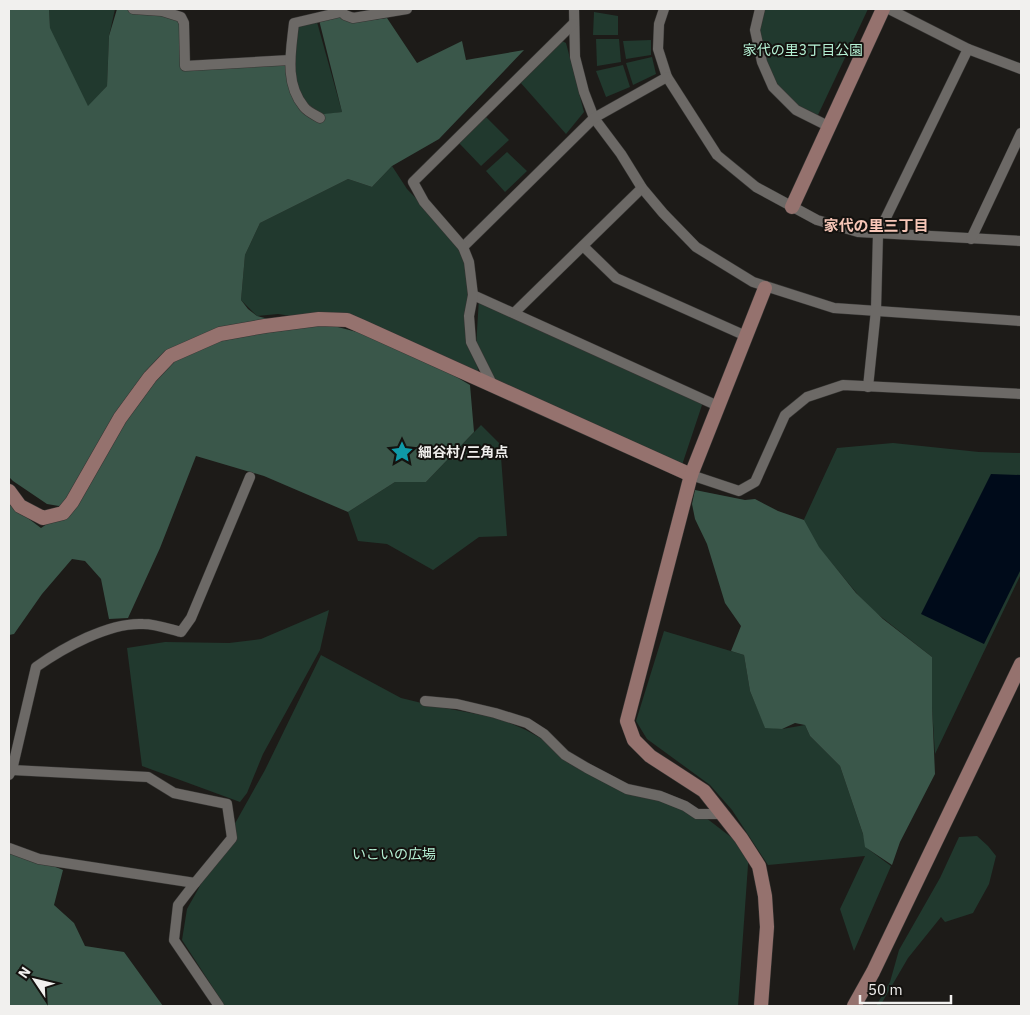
<svg xmlns="http://www.w3.org/2000/svg" width="1030" height="1015" font-family="'IBM Plex Sans','Noto Sans JP',sans-serif">
	<style>
		.green { fill: #21392e }
		.forest { fill: #3a574a }
		.water { fill: #000b1a }
		.lines { fill: none; stroke-linecap: round; stroke-linejoin: round }
		.street-casing { stroke: #363533; stroke-width: 11 }
		.secondary-casing { stroke: #363533; stroke-width: 15 }
		.street { stroke: #6c6966; stroke-width: 10 }
		.secondary { stroke: #95726e; stroke-width: 14 }
		.labels { text-anchor: middle; dominant-baseline: central; stroke-width: 4; stroke-linejoin: round; paint-order: stroke }
		.park-label { font-size: 14px; fill: #b5f1d4; stroke: #14120f }
		.poi-label { font-size: 14px; font-weight: bold; fill: #f1f0ee; stroke: #14120f; text-anchor: start }
		.neighbourhood-label { font-size: 15px; font-weight: bold; fill: #f7c6b7; stroke: #14120f }
	</style>
	<rect width="100%" height="100%" fill="#1d1b18"/>
	<g class="green">
		<path d="M49 9H115L109 36 107 86 88 107 50 30Z"/>
		<path d="M761 9H868L817 117 797 111 775 86 756 33Z"/>
		<path d="M594 12 618 16V35H593Z"/>
		<path d="M317 22 342 112 321 115 304 106 297 90 291 60 296 27Z"/>
		<path d="M596 39H619L621 62 597 66Z"/>
		<path d="M651 40V55L626 59 623 41Z"/>
		<path d="M562 41 566 43 584 112 566 134 520 82Z"/>
		<path d="M652 57 656 74 633 85 626 63Z"/>
		<path d="M623 65 630 87 606 97 596 71Z"/>
		<path d="M486 117 509 140 481 166 459 143Z"/>
		<path d="M507 152 527 171 505 192 486 171Z"/>
		<path d="M392 166 407 189 463 247 473 295 469 316 476 347 479 298 704 399 682 465 493 386 476 352 479 379 363 327 278 314 257 316 241 300 245 255 260 223 348 179 372 187Z"/>
		<path d="M481 425 500 444 507 536 479 537 433 570 387 544 358 541 348 512 395 482H426Z"/>
		<path d="M893 443 979 452 1021 453V574L935 754 932 707V657L875 612 859 596 801 526 837 448Z"/>
		<path d="M329 610 320 650 263 754 247 793 240 802 142 766 127 648 165 642 229 643 261 639Z"/>
		<path d="M664 631 744 655 750 691 765 727 782 729 805 725 810 736 840 766 868 849 891 866 854 951 840 909 865 856 768 865 732 810 710 785 647 739 636 721Z"/>
		<path d="M321 655 401 698 434 706 498 718 526 730 542 739 568 763 626 791 642 793 701 814 749 851 738 1006H225L182 940 187 909 265 770Z"/>
		<path d="M977 836 988 846 996 856 989 884 973 913 945 922 941 917 908 958 880 1006H876L890 982 899 950 940 878 959 837Z"/>
	</g>
	<g class="forest">
		<path d="M9 9H49L50 28 88 106 107 86 109 36 117 9 181 15 185 66 288 60 302 106 320 118 324 114 342 112 319 20 339 14 356 22 387 18 417 63 462 41 466 60 524 50 439 139 392 166 372 187 348 179 260 223 245 255 241 300 248 309 257 316 284 323 334 326 399 343 470 385 474 432 426 482H395L348 512 264 476 196 456 160 548 128 618 109 619 101 579 85 561 72 559 42 594 14 634 9 635V504L41 528 71 508 47 504 13 481 9 477Z"/>
		<path d="M695 490 745 500 755 499 778 511 804 520 819 547 856 593 883 619 932 657V706L935 774 900 842 892 865 865 847 863 834 840 766 810 736 805 725 795 723 782 729 765 728 750 691 744 655 731 651 741 626 725 603 707 544 695 519 692 504Z"/>
		<path d="M9 848 63 870 54 905 74 923 85 946 124 952 163 1006H9Z"/>
	</g>
	<path class="water" d="M991 474 1021 475V569L984 644 921 614Z"/>
	<g class="lines">
		<defs>
			<g id="street">
				<path d="M133 9 162 11 181 17 184 23 185 66 290 60"/>
				<path d="M339 9 345 15 353 18 407 9"/>
				<path d="M574 9 575 57 584 92 594 118 621 154 642 188 663 213 696 247 753 282 834 308 1021 321"/>
				<path d="M664 9 659 24 658 49 667 77 717 155 756 187 817 220 858 232 1021 241"/>
				<path d="M760 9 755 30 762 62 773 87 796 110 828 126"/>
				<path d="M889 9 968 49 1021 69"/>
				<path d="M320 118C315 115 308 112 304 107 284 83 291 51 294 23L341 12"/>
				<path d="M971 239 1021 133"/>
				<path d="M583 246 616 278 746 336"/>
				<path d="M463 247 594 118 667 77"/>
				<path d="M473 295 718 406"/>
				<path d="M514 313 642 188"/>
				<path d="M493 386 471 342 469 316 473 295 469 262 463 247 424 202 413 182 573 24"/>
				<path d="M868 387 876 310 878 234 968 49"/>
				<path d="M691 475 739 491 755 482 785 415 807 397 843 385 1021 394"/>
				<path d="M425 701 457 704 495 713 527 723 544 734 565 755 587 768 627 789 660 796 685 806 697 814H722"/>
				<path d="M12 770 148 777 174 793 227 804 232 838 195 883"/>
				<path d="M9 775 12 770 36 667C63 648 109 622 143 624 156 624 169 629 181 632L191 618 250 477"/>
				<path d="M9 848 39 859 195 883 178 905 174 940 219 1006"/>
			</g>
			<g id="secondary">
				<path d="M792 207 883 9"/>
				<path d="M9 491 20 506 43 518 63 513 72 502 120 418 150 377 170 356 220 334 265 326 319 319 347 320 363 327 691 475"/>
				<path d="M761 1006 767 927 765 896 759 866 741 838 704 791 650 756 634 740 627 721 691 475 765 288"/>
				<path d="M854 1006 873 972 1021 664"/>
			</g>
		</defs>
		<use href="#street" class="street-casing"/>
		<use href="#secondary" class="secondary-casing"/>
		<use href="#street" class="street"/>
		<use href="#secondary" class="secondary"/>
	</g>
	<defs>
		<symbol id="sight-bare" viewBox="-9 -9 18 18"><path d="M0-6L1.8-2.2L6-1.7L2.9 1.2L3.7 5.4L0 3.3L-3.7 5.4L-2.9 1.2L-6-1.7L-1.8-2.2Z" fill="#0f9aa8" stroke="#14120f" stroke-width="2.5" paint-order="stroke"/></symbol>
	</defs>
	<g fill-rule="evenodd">
		<use href="#sight-bare" x="386" y="436" width="32" height="32"/>
	</g>
	<g class="labels">
		<g class="park-label">
			<text x="803" y="50">家代の里3丁目公園</text>
			<text x="394" y="854">いこいの広場</text>
		</g>
		<g class="poi-label">
			<text x="418" y="452">細谷村/三角点</text>
		</g>
		<g class="neighbourhood-label">
			<text x="876" y="225">家代の里三丁目</text>
		</g>
	</g>
	<rect width="1030" height="1015" fill="none" stroke="#f1f0ee" stroke-width="20"/>
	<g transform="translate(35 980) rotate(305)" stroke="#14120f" stroke-width="4" paint-order="stroke">
	<path d="M0-4L9 19L0 12L-9 19Z" fill="#f1f0ee"/>
	<text y="-8" font-size="14" font-weight="bold" text-anchor="middle" fill="#f1f0ee">N</text>
	</g>
	<path d="M860 995v8h91v-8" fill="none" stroke="#f1f0ee" stroke-width="2.5"/>
	<text x="868" y="995" font-size="15" fill="#f1f0ee" stroke="#14120f" stroke-width="4" paint-order="stroke">50 m</text>
</svg>
